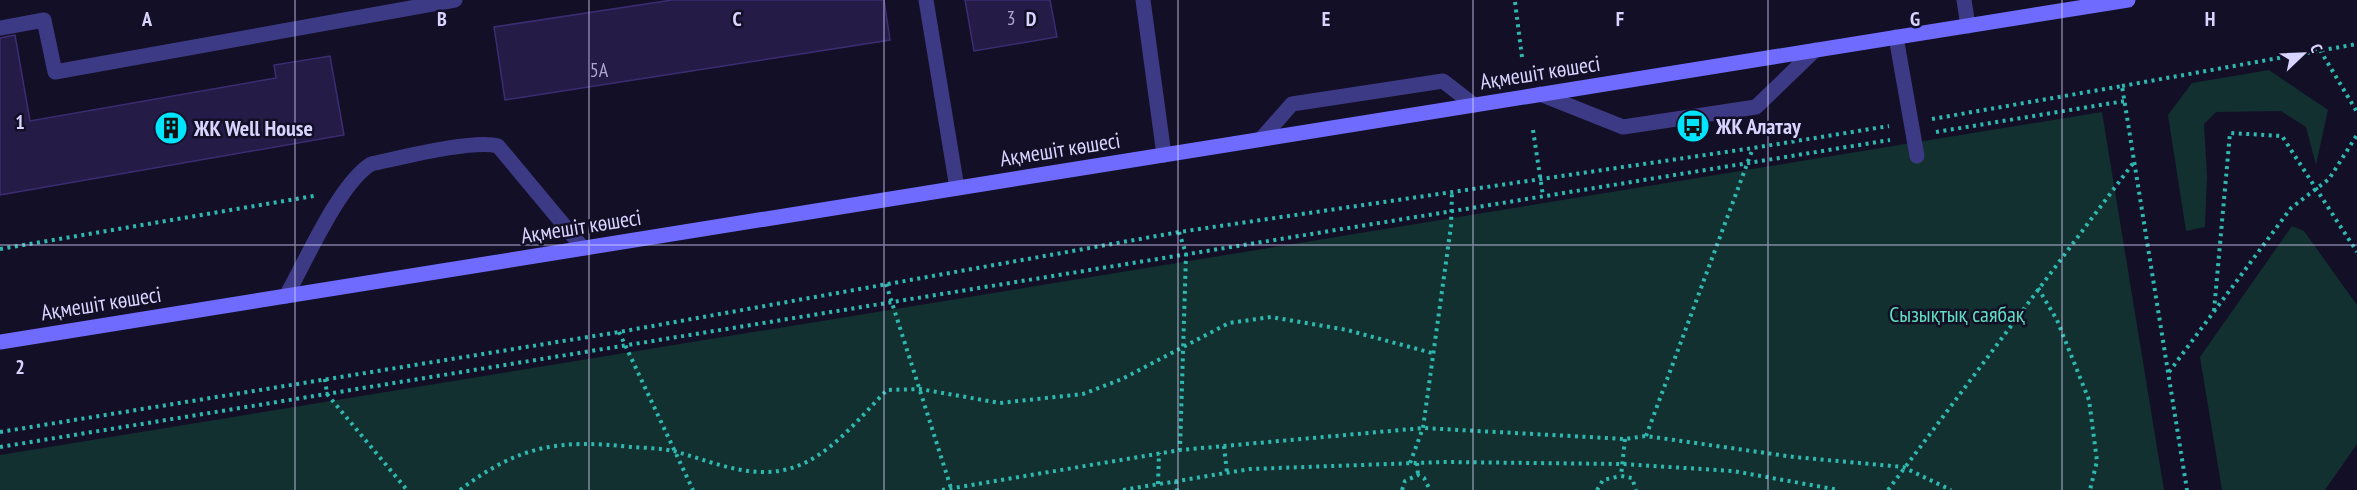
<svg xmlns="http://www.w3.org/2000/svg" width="2357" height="490" font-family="'PT Sans Narrow',sans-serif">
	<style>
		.green { fill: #12302f }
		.building { fill: #241b47; stroke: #3b2d73; stroke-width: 1.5 }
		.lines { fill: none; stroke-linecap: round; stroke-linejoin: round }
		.path { stroke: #2fb8b0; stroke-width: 4; stroke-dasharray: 3 4.5; stroke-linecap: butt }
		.service { stroke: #3d3a85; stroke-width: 15 }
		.minor { stroke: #3d3a85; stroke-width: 15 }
		.secondary { stroke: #6f6bff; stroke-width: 15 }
		.grid { fill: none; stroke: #d9d4ff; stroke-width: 1.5; stroke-opacity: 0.55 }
		.labels { text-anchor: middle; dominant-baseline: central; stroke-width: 5; stroke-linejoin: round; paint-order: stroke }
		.number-label { font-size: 20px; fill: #aca6d1 }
		.street-label { font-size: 22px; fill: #d9d4ff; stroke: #130f26 }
		.poi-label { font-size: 22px; font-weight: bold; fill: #d9d4ff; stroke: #130f26; text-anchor: start }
		.park-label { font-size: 22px; fill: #5fe0c0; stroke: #130f26 }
		.grid-label { font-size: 20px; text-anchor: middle; font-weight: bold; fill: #d9d4ff; stroke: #130f26; stroke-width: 5; stroke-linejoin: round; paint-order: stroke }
	</style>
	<rect width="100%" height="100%" fill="#130f26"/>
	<g class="green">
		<path d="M2269 70 2328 110 2316 165 2306 127 2281 111 2216 112 2204 124 2207 176 2205 227 2186 231 2168 115 2192 83Z"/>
		<path d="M2102 112 2164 490H0V455Z"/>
		<path d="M2292 226 2304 231 2357 305V444L2325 490H2222L2200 357Z"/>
	</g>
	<g class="building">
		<path d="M672 0H884L890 40 505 100 494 27Z"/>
		<path d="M965 0H1050L1057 37 974 51Z"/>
		<path d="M15 35 30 121 276 78 274 65 330 56 344 135 0 195V38Z"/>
	</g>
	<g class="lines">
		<g class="path">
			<path d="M1515 2 1522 57"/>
			<path d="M2320 50 2357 112"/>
			<path d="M2122 86 2357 44"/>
			<path d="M1932 119 2122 86 2187 490"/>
			<path d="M1533 130 1543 196"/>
			<path d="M1936 132 2125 101"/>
			<path d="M1179 232 1186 254 1180 450"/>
			<path d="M0 249 314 196"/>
			<path d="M886 284 951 488"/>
			<path d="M2038 288 2057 320 2089 400 2097 461 2090 490"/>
			<path d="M2214 311 2230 133 2282 136 2357 252"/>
			<path d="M619 332 693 490"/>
			<path d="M2169 372 2291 208 2329 179 2357 135"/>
			<path d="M325 379 327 394 407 490"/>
			<path d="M0 432 619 332 1179 232 1753 148 1889 126"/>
			<path d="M1646 436 1753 148"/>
			<path d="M1625 439 1621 476 1632 478 1636 490"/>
			<path d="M1224 446 1227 473"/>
			<path d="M0 447 1890 140"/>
			<path d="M1410 463 1423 428 1451 226 1452 191"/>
			<path d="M1417 463 1418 475"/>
			<path d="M1176 481 1177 490"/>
			<path d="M1158 484 1159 453"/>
			<path d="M460 490C519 445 560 439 631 447 646 448 663 448 677 452 713 462 750 479 788 469 828 459 859 418 887 390L920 389 1000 403 1083 394 1122 379 1229 323 1271 317 1347 330 1432 353"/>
			<path d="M942 490 1180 450 1423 428 1625 439 1646 436 1794 457 1903 467 1951 490"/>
			<path d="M1123 490 1250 469 1444 462 1622 464 1733 471 1839 490"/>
			<path d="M1402 490 1405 481 1418 475 1424 478 1430 490"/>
			<path d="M1597 490 1603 480 1621 476"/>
			<path d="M1888 490 2134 162"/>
		</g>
		<g class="service">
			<path d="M926 0 957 188"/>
			<path d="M1964 0 1968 26"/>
			<path d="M0 28 44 20 55 72 455 0"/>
			<path d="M1896 37 1917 156"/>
			<path d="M1540 94 1623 127 1756 107 1815 50"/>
			<path d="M1261 139 1292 104 1443 81 1474 105"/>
			<path d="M286 296C306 261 339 184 371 164 400 158 473 139 498 146L583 248"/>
		</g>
		<path class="minor" d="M1143 0 1164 155"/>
		<path class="secondary" d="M0 342 2128 0"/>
	</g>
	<path class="grid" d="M295 0V490M589 0V490M884 0V490M1178 0V490M1473 0V490M1768 0V490M2062 0V490M0 245H2357"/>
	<defs>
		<symbol id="bus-disc" viewBox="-11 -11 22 22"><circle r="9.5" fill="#00e5ff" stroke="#130f26"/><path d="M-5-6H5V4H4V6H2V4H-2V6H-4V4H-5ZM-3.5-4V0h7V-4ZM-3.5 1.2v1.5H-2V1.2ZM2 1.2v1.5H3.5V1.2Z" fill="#111"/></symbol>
		<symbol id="building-disc" viewBox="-11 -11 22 22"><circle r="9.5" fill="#00e5ff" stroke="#130f26"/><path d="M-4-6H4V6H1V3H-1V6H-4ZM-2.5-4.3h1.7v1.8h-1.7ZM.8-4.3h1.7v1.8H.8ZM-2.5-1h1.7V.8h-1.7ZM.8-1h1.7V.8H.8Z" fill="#111"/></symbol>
	</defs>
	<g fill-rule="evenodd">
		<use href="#bus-disc" x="1674" y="107" width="38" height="38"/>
		<use href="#building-disc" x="152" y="109" width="38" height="38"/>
	</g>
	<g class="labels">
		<g class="number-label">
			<text x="1011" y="18">3</text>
			<text x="599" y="70">5А</text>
		</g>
		<g class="street-label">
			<text transform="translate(1540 72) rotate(-9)">Ақмешіт көшесі</text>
			<text transform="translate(1060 149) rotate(-9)">Ақмешіт көшесі</text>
			<text transform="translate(581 226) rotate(-9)">Ақмешіт көшесі</text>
			<text transform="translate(101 303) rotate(-9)">Ақмешіт көшесі</text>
		</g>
		<g class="poi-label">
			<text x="1716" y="126">ЖК Алатау</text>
			<text x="194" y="128">ЖК Well House</text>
		</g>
		<g class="park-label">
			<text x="1957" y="314">Сызықтық саябақ</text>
		</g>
	</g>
	<g class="grid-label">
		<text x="147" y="26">A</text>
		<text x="442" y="26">B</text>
		<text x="737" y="26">C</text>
		<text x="1031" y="26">D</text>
		<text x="1326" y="26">E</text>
		<text x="1620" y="26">F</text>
		<text x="1915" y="26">G</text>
		<text x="2210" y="26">H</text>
		<text x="20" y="129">1</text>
		<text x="20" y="374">2</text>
	</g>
	<g transform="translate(2303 54) rotate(67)" stroke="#130f26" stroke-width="4.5" paint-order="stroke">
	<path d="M0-4.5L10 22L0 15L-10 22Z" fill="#d9d4ff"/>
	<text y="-9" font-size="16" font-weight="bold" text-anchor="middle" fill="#d9d4ff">С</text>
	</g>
</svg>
